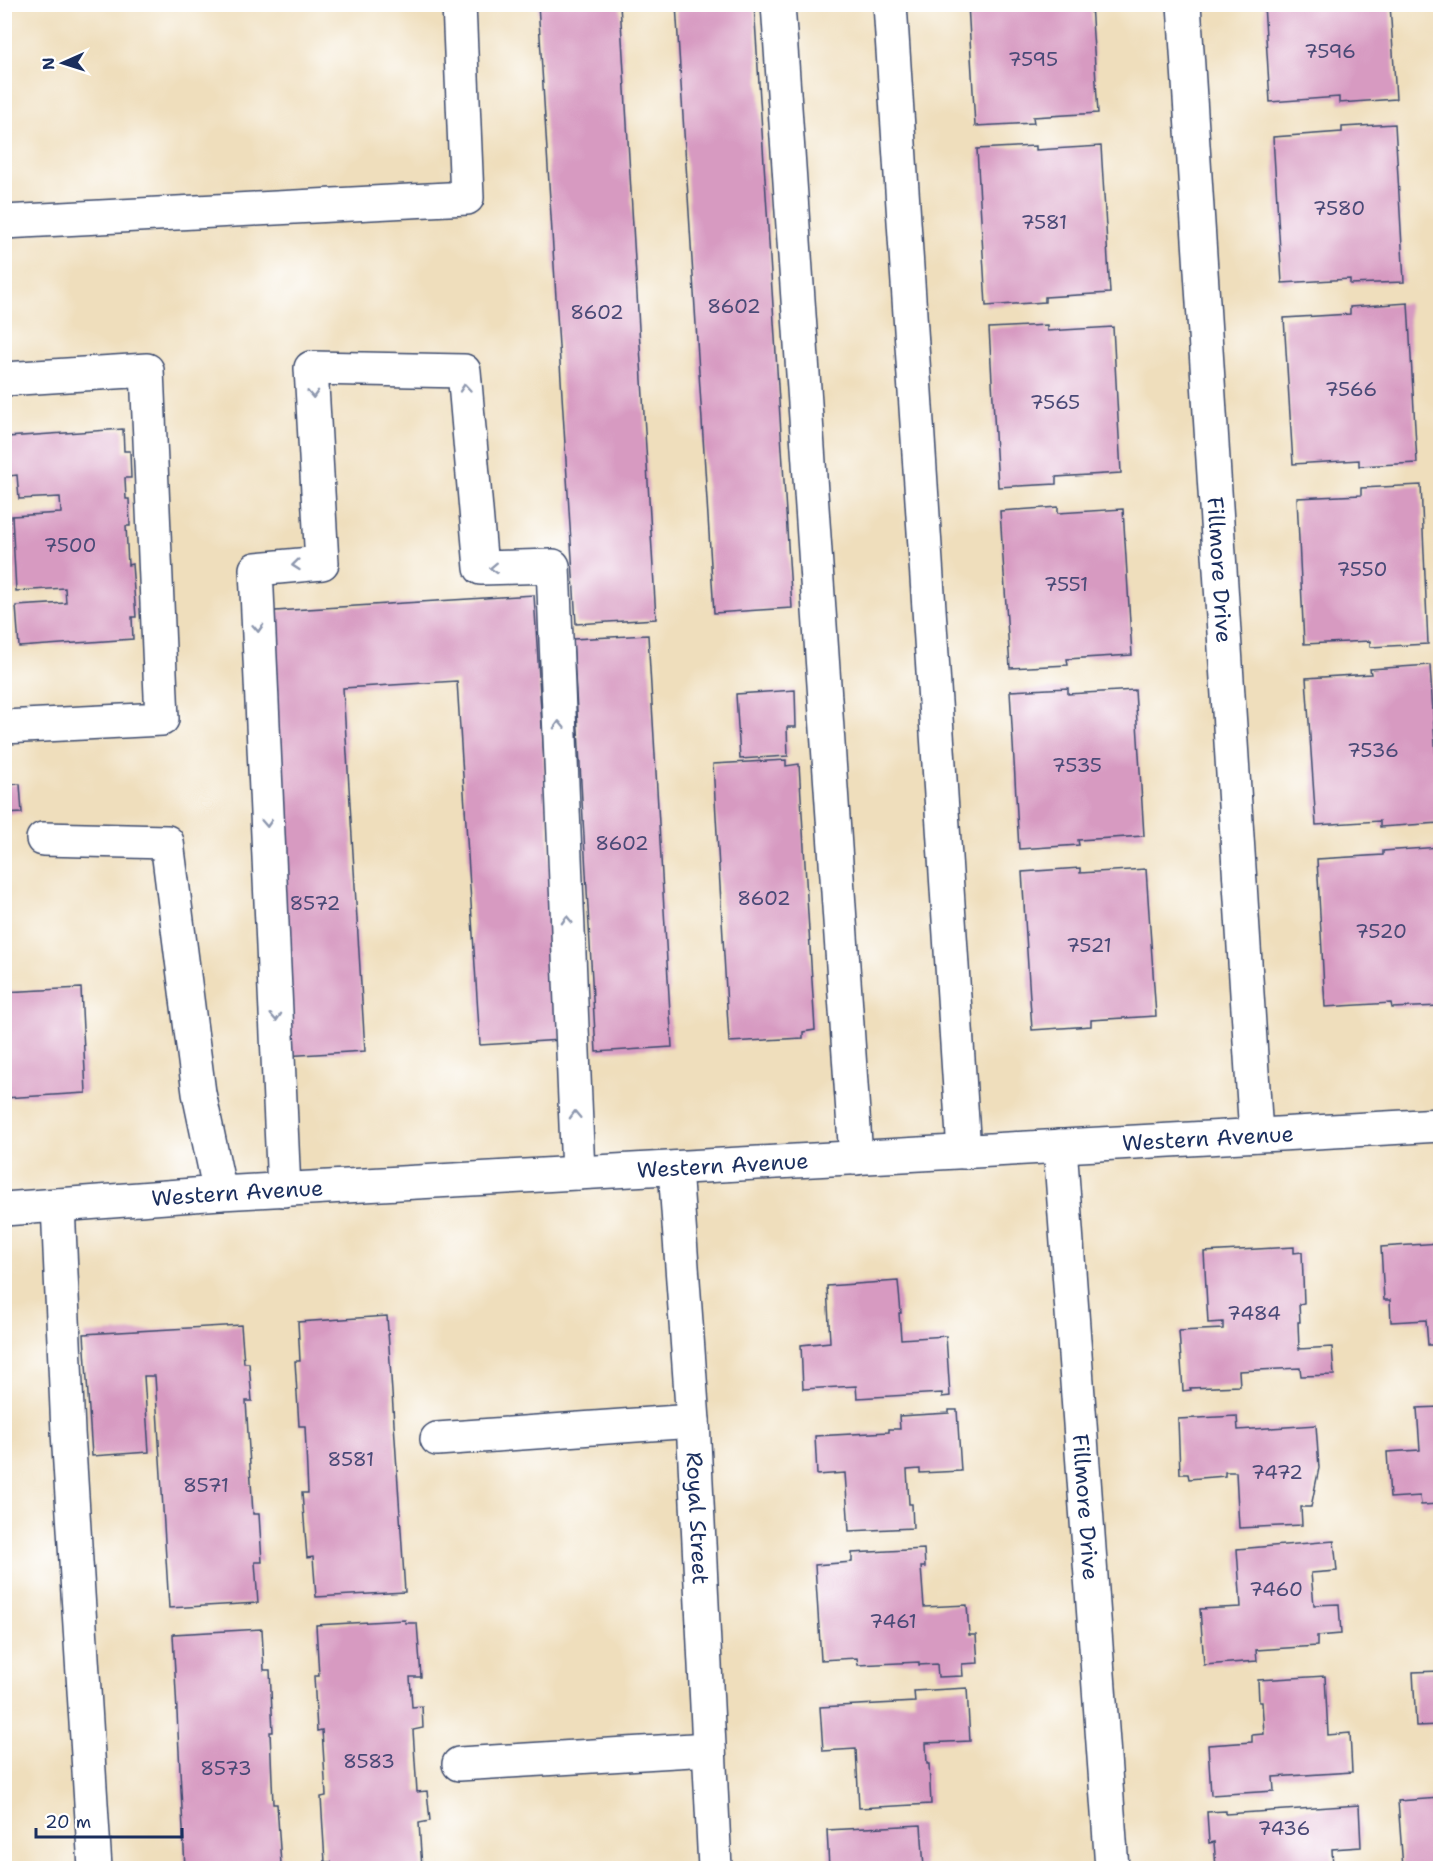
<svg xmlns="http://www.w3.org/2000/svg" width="1445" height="1873" font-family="'Shantell Sans',sans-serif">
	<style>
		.building { fill: #d79ac1 }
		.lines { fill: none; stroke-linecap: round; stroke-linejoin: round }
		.minor-casing { stroke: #3b496c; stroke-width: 36 }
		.major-casing { stroke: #3b496c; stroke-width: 36 }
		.minor { stroke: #fff; stroke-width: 33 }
		.major { stroke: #fff; stroke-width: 33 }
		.oneway { stroke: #8d97ae }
		.labels { text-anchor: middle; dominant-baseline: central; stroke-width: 4.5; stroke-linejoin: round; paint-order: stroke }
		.number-label { font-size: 20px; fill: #4a4a77 }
		.street-label { font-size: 22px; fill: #1b2f5e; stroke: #fff }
	</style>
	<rect width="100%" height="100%" fill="#fff"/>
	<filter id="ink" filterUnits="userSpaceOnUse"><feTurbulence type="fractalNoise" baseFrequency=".0167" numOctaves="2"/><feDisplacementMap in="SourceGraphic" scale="12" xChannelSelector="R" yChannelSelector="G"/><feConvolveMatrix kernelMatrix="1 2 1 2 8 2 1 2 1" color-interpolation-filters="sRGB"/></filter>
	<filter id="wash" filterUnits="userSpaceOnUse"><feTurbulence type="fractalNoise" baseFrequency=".008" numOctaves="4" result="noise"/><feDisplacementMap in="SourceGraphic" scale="24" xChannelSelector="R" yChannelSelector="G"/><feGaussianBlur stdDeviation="1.35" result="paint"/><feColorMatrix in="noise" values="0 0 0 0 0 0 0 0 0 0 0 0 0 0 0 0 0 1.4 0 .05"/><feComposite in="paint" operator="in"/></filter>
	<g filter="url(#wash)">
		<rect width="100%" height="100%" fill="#efdebc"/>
		<g id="blocks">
			<g class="building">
				<path d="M538 4H620L656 619 576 624Z"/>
				<path d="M676 4H754L792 608 714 613Z"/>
				<path d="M968 4H1091L1098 113 1033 117 1034 123 975 126Z"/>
				<path d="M1264 4H1390L1396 99 1339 103V97L1270 102Z"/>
				<path d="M1395 124 1404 282 1350 284V279L1282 283 1273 137 1342 132V127Z"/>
				<path d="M1036 146V150L1101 146 1110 293 1045 297V302L986 306 977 149Z"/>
				<path d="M1408 303 1417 463 1359 466V460L1293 464 1284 318 1350 314V307Z"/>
				<path d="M1047 325V331L1113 327 1121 473 1056 477V484L998 487 989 328Z"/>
				<path d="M123 429 124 451H130L131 478H125L126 499H129L130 526H126L128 565 132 564 136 617H132L133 639 19 647 16 606 66 603 65 588 16 591 12 516 61 513 60 497 19 499 17 475 9 476 7 437Z"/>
				<path d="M1421 485 1428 644 1370 647V641L1304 644 1297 498 1361 495V488Z"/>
				<path d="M1058 507V513L1123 509 1132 655 1067 659 1068 665 1010 668 1000 511Z"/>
				<path d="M534 595 561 1040 480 1045 457 681 343 688 365 1051 284 1056 259 612Z"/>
				<path d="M648 635 672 1047 596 1052 573 639Z"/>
				<path d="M1430 665 1440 823 1380 827V821L1316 825 1306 678 1371 674 1370 669Z"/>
				<path d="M1068 688V694L1135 690 1144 836 1078 840 1079 845 1019 849 1010 691Z"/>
				<path d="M795 690 796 727H787L788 756 740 759 736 694Z"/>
				<path d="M786 760V766L799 764 815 1030 803 1032V1038L729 1042 713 764Z"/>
				<path d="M20 784 22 813 4 814V785Z"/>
				<path d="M1440 847V1006L1392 1008 1391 1003 1325 1007 1317 859 1383 855V851Z"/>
				<path d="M1080 868V873L1146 869 1156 1016 1091 1020V1026L1032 1030 1022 872Z"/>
				<path d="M81 988 86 1093 4 1098V992Z"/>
				<path d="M1440 1243V1345H1428L1426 1320 1391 1322 1390 1300H1384L1381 1247Z"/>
				<path d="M1294 1247V1253L1302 1252 1304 1303 1299 1304 1300 1322H1298L1299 1349 1332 1347 1334 1375 1301 1376 1300 1368 1239 1371 1240 1386 1190 1388 1191 1390 1183 1391 1179 1331 1223 1329V1322L1208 1323 1204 1252Z"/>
				<path d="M898 1281 901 1313H899L901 1339 946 1336 950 1396 942 1397V1393L857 1398 856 1386 803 1389 801 1345 830 1342 827 1286Z"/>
				<path d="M387 1316 405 1592 316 1597 313 1557 307 1558 302 1493H308L305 1426H299L295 1361H300L298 1322Z"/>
				<path d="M241 1325 244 1363H249L252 1401H246L253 1514H259L262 1562H255L258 1603 169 1608 155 1376H144L149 1452 92 1456 84 1334Z"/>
				<path d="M1440 1407V1504L1421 1505 1420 1496 1390 1498 1387 1452 1420 1450 1417 1408Z"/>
				<path d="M949 1410H957L961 1471 920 1473V1469L907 1470 909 1504H912L913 1528 849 1531 845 1473 817 1475 815 1436 889 1432V1429H900L899 1416 949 1413Z"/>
				<path d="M1237 1416 1238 1430 1316 1425 1319 1468 1311 1507H1301L1302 1525 1239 1528 1236 1472H1225V1476L1189 1479 1188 1474H1180L1178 1419Z"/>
				<path d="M1440 1539V1578H1439L1436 1540Z"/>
				<path d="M1334 1541 1337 1571 1311 1573 1314 1605 1339 1604 1341 1634 1317 1636V1646L1256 1650 1257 1661 1204 1665 1200 1609 1241 1607 1237 1549Z"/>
				<path d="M924 1549 925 1567H921L924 1607 967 1605 969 1635H976L978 1663 962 1664 963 1676 938 1677 937 1664 919 1665V1662L858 1665 857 1658 821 1660 815 1565 852 1562V1553Z"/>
				<path d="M405 1620 406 1623H417L421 1677H410L412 1707 422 1706 423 1728 413 1730 417 1792 427 1791 430 1821 419 1823 422 1868H332L331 1862H325L321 1797 326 1796 322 1730 317 1731 314 1676H319L316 1625Z"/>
				<path d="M262 1629 264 1670H270L273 1732H270L273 1804H277L281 1864H276V1868H185L173 1634Z"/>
				<path d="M1440 1671V1725L1416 1726 1413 1672Z"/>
				<path d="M1325 1676 1328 1735 1350 1733 1352 1772 1273 1777 1274 1791 1211 1795 1208 1745 1252 1742V1735L1264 1734 1262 1702H1259L1258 1680Z"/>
				<path d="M967 1688 970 1741 926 1743 927 1764H929L931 1804 859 1808 856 1749 823 1751 820 1707 915 1702 914 1691Z"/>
				<path d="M1440 1798V1868H1403L1398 1801Z"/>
				<path d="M1359 1805 1361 1847 1332 1849 1333 1868H1269V1867L1216 1868 1214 1842 1209 1843 1207 1812 1226 1811V1814Z"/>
				<path d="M921 1825 924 1868H829L827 1830Z"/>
			</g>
		</g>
	</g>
	<g filter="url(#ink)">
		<use href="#blocks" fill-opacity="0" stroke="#3b496c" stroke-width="1.5"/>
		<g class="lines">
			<defs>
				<g id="minor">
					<path d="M778 4 856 1158"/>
					<path d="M890 4 964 1152"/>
					<path id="s1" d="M1184 4 1256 1135"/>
					<path d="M4 222 467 198 459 4"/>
					<path d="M4 379 147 370 162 719 4 727"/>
					<path d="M43 839 167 842 199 1093 220 1193"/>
					<path id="s2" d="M1060 1146 1112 1868"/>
					<path id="s3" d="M675 1168 693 1421 715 1868"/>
					<path d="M284 1190 256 569 322 563 311 368 464 371 481 568 553 566 578 1173"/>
					<path d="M58 1205 68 1432 95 1868"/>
					<path d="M437 1439 693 1421"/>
					<path d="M459 1764 709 1749"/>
				</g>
				<g id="major">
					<path id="s4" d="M4 1209 220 1193 1440 1125"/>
				</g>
			</defs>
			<use href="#minor" class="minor-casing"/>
			<use href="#major" class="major-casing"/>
			<use href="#minor" class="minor"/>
			<use href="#major" class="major"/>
		</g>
		<defs><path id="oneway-chevron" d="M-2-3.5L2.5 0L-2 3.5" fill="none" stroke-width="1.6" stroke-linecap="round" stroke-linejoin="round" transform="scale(1.5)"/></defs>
		<g class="oneway">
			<use href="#oneway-chevron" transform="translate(465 388) rotate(-95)"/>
			<use href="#oneway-chevron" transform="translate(313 394) rotate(87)"/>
			<use href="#oneway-chevron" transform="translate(296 565) rotate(174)"/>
			<use href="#oneway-chevron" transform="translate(494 568) rotate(178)"/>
			<use href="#oneway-chevron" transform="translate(258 628) rotate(87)"/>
			<use href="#oneway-chevron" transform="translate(559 725) rotate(-92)"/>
			<use href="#oneway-chevron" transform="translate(267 823) rotate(87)"/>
			<use href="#oneway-chevron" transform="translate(567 920) rotate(-92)"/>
			<use href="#oneway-chevron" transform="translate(276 1017) rotate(87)"/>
			<use href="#oneway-chevron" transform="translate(575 1115) rotate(-92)"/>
		</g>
	</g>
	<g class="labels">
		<g class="number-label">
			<text x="1330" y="51">7596</text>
			<text x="1033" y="59">7595</text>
			<text x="1339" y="208">7580</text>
			<text x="1044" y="222">7581</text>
			<text x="734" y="306">8602</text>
			<text x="597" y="312">8602</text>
			<text x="1351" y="389">7566</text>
			<text x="1055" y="402">7565</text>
			<text x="70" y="545">7500</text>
			<text x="1362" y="569">7550</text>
			<text x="1066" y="584">7551</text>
			<text x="1373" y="750">7536</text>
			<text x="1077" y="765">7535</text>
			<text x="622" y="843">8602</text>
			<text x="764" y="898">8602</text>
			<text x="315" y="903">8572</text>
			<text x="1381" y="931">7520</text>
			<text x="1089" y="945">7521</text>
			<text x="1254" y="1313">7484</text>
			<text x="351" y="1459">8581</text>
			<text x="1277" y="1472">7472</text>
			<text x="206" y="1485">8571</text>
			<text x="1276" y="1589">7460</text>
			<text x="893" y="1621">7461</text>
			<text x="369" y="1761">8583</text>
			<text x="226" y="1768">8573</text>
			<text x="1284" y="1828">7436</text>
		</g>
		<g class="street-label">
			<text stroke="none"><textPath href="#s1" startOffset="567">Fillmore Drive</textPath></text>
			<text stroke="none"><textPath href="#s4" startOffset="1206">Western Avenue</textPath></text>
			<text stroke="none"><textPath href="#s4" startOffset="720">Western Avenue</textPath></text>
			<text stroke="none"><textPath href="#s4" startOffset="234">Western Avenue</textPath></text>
			<text stroke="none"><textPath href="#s2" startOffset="362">Fillmore Drive</textPath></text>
			<text stroke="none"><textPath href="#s3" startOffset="351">Royal Street</textPath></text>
		</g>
	</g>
	<rect width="1445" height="1873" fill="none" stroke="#fff" stroke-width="24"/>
	<g transform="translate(63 63) rotate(267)" stroke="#ffffff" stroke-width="4.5" paint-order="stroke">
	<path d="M0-4.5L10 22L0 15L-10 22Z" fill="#1b2f5e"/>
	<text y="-9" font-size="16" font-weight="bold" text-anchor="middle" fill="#1b2f5e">N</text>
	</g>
	<path d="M36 1828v9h146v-9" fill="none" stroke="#1b2f5e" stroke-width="3"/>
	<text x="45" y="1828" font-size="18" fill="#1b2f5e" stroke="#ffffff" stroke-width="4.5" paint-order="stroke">20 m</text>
</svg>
